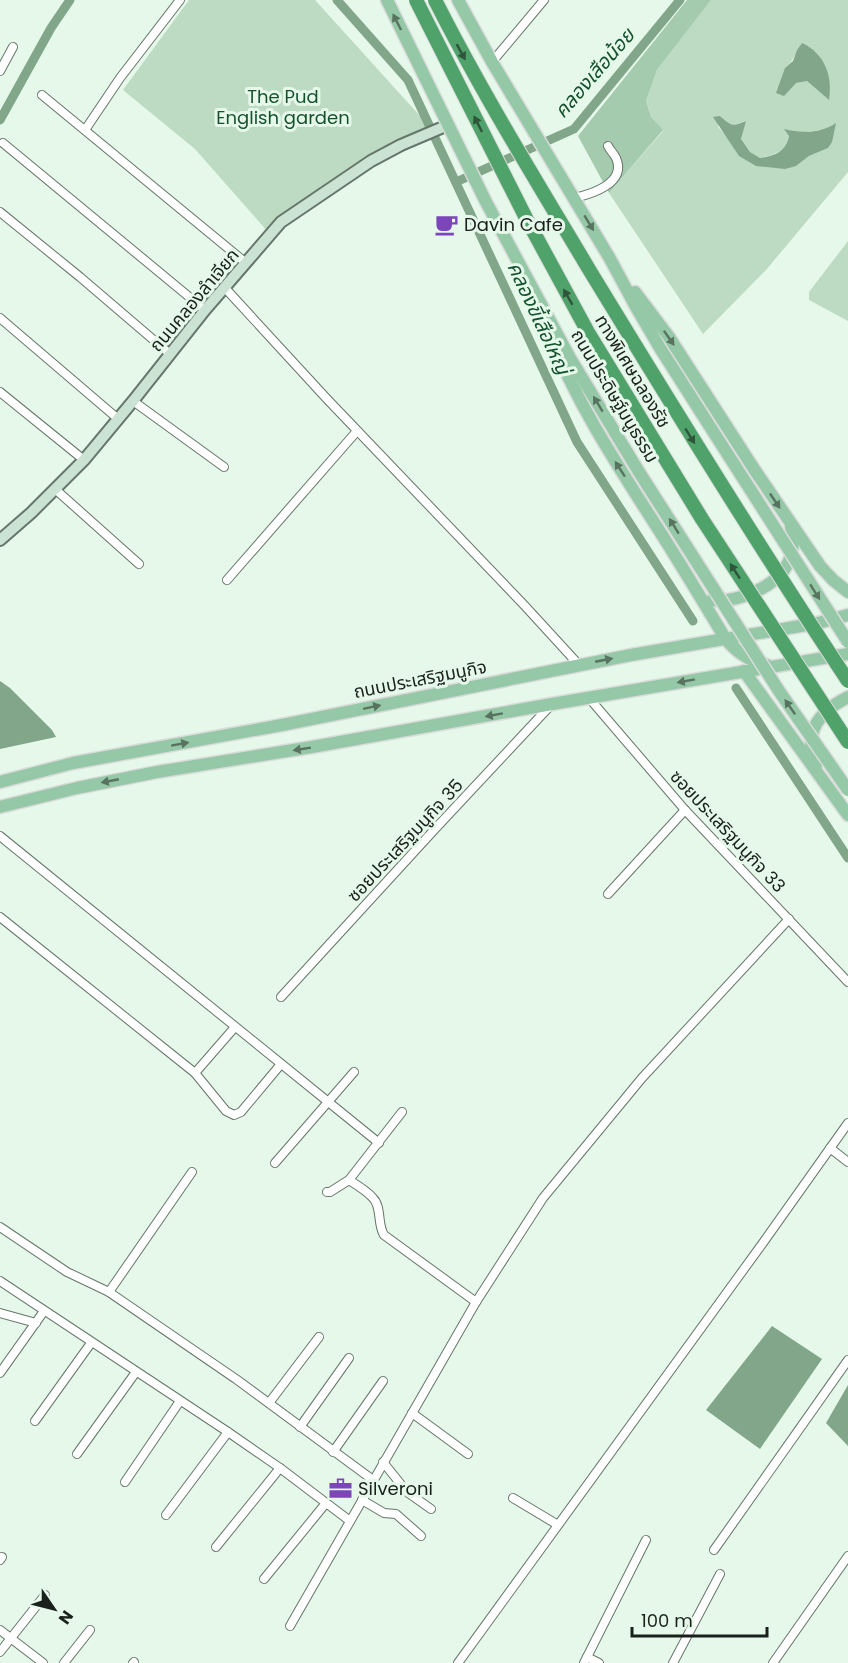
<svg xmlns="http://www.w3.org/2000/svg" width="848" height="1663" font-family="Poppins,'Noto Sans Thai',sans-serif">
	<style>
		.green { fill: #bddac3; fill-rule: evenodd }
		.forest { fill: #a4cbad }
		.water { fill: #81a68a }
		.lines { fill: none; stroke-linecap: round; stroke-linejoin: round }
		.canal { stroke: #81a68a; stroke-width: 9 }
		.street-casing { stroke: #66766a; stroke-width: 10 }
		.secondary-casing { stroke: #66766a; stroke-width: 14 }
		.primary-casing { stroke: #dadbdb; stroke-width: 15 }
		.street { stroke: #fff; stroke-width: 8 }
		.secondary { stroke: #cae3d2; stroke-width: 10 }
		.primary { stroke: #95c8a6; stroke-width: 12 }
		.primary-bridge-casing { stroke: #dadbdb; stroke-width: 15; stroke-linecap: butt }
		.highway-bridge-casing { stroke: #dadbdb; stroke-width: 16; stroke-linecap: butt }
		.primary-bridge { stroke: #95c8a6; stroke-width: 12 }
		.highway-bridge { stroke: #4fa36a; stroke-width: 14 }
		.oneway { fill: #587461 }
		.oneway2 { fill: #2f553b }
		.labels { text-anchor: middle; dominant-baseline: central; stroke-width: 6; stroke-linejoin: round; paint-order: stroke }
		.park-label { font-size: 18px; fill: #15522c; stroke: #e5f8e9 }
		.poi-label { font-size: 18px; fill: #1a211c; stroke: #e5f8e9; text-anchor: start }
		.street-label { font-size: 18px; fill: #1a211c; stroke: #e5f8e9 }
		.water-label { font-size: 20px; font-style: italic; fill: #15522d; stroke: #e5f8e9 }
	</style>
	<rect width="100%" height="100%" fill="#e5f8e9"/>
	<g class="green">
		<path d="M189 0H315L430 127 269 233 195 149 123 90Z"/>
		<path d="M711 0H848V172L766 270 703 334 609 193 663 131 651 117 646 101 657 70ZM801 44C830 54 825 74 829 100L807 81 796 83 785 68C794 61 795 53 801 44ZM720 116C730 126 731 127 745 121L741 139 750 152 759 158C774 155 786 152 789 136L785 130C802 132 820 134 835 124L828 148 809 156 796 166 739 156 729 139 718 127Z"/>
		<path d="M848 241V321L809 300V292Z"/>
	</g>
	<path class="forest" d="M687 0H711L657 70 646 101 651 117 663 130 609 193 578 136Z"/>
	<g class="water">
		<path d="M802 43C825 53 833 77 829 100L807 81 796 83 784 96 776 93 785 68 793 61 797 50Z"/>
		<path d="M720 116C731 126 732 127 746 121L741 139 750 152 760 158C774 156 786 152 789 136L784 129C802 133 820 134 836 123L832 142 828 148 809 156 796 166 785 169 756 166 739 156 713 117Z"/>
		<path d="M0 681 10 688 52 730 56 737 0 749Z"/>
		<path d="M772 1326 822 1359 760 1449 706 1410Z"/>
		<path d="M848 1385V1446L826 1423Z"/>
	</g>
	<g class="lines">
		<g class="canal">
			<path d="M337 0 408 80 577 442 693 621"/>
			<path d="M0 120 51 28 70 0"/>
			<path d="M456 182 574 129 680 0"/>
			<path d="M736 688 848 858"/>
		</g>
		<defs>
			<g id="street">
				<path d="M492 62 544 0"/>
				<path d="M0 71 13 47"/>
				<path d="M42 95 246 263"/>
				<path d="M85 130 120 78 180 0"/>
				<path d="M3 143 205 310"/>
				<path d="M574 198C592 194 627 183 616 158 614 154 610 150 608 146"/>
				<path d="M0 212 80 277 170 354"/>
				<path d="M225 288 327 399 525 606 579 665"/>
				<path d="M0 318 117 418"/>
				<path d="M0 392 84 460"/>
				<path d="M133 401 224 467"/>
				<path d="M55 489 139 564"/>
				<path d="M227 580 357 431"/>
				<path d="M589 698 685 810 848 982"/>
				<path d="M0 836 379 1143"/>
				<path d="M608 894 685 810"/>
				<path d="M0 917 195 1073 226 1111 234 1115 241 1112 281 1064"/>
				<path d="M281 997 434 830 551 705"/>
				<path d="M195 1073 235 1027"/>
				<path d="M830 1148 848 1162"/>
				<path d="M275 1163 354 1072"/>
				<path d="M349 1180C357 1185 367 1191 373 1198 382 1207 377 1224 384 1235L476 1302"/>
				<path d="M327 1192H330L349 1180 402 1112"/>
				<path d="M0 1227 67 1272 109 1292 236 1379 373 1480"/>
				<path d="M0 1281 228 1432 280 1468 350 1521"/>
				<path d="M109 1292 192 1172"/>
				<path d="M0 1313 36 1323"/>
				<path d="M0 1373 44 1311"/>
				<path d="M269 1403 319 1337"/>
				<path d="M412 1413 468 1454"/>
				<path d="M35 1421 91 1343"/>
				<path d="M300 1427 349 1358"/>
				<path d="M333 1452 383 1381"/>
				<path d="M77 1454 136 1372"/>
				<path d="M383 1462 407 1492 431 1509"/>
				<path d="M125 1482 180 1401"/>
				<path d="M513 1498 558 1525"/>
				<path d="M362 1500 384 1513 396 1514 421 1536"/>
				<path d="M166 1515 228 1432"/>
				<path d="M216 1547 280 1468"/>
				<path d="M714 1550 848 1360"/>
				<path d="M0 1560 2 1557"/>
				<path d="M264 1579 326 1503"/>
				<path d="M290 1626 476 1302 543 1198 642 1078 789 919"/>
				<path d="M0 1630 43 1663"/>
				<path d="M0 1652 45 1595"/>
				<path d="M587 1657 599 1663"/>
				<path d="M64 1663 90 1630"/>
				<path d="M133 1663 134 1662"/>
				<path d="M458 1663 765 1240 848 1123"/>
				<path d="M584 1663 646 1540"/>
				<path d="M673 1663 720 1574"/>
				<path d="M773 1663 848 1556"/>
			</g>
			<path id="secondary" d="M0 540 31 513 84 460 133 401 205 310 281 222 371 161 401 145 448 125"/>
			<g id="primary">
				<path d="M387 0 486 202 570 358 639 472"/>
				<path d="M458 0 492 62 609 257 636 307 660 348 716 436"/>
				<path d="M635 292 669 337 754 469 820 566 833 580 848 592"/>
				<path d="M550 335C576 402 616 463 655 524 679 561 702 600 725 638 736 652 749 661 767 665"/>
				<path d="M712 600C737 603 777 587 788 563 794 551 793 539 791 526"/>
				<path d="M744 671 848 815"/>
				<path d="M816 765C802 732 820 711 848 697"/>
				<path d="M0 782 73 763 282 725 631 655 818 623 848 615"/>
				<path d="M0 807 77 788 157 772 312 747 552 704 848 654"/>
			</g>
		</defs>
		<use href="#street" class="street-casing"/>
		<use href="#secondary" class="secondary-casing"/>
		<use href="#primary" class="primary-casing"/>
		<use href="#street" class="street"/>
		<use href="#secondary" class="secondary"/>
		<use href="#primary" class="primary"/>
		<defs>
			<g id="primary-bridge">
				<path d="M716 436 848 642"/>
				<path d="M639 472 779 691 848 790"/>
			</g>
			<g id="highway-bridge">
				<path d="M416 0 526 218 589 334 702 519 848 742"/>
				<path d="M435 0C482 93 537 182 590 271 674 409 759 547 848 681"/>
			</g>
		</defs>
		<use href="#primary-bridge" class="primary-bridge-casing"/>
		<use href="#highway-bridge" class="highway-bridge-casing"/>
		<use href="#primary-bridge" class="primary-bridge"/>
		<use href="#highway-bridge" class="highway-bridge"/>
	</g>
	<defs><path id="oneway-solid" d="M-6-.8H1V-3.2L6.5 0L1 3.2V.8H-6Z" transform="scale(1.5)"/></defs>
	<g class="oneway">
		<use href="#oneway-solid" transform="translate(397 22) rotate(-117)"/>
		<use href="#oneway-solid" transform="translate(589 223) rotate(59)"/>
		<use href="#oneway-solid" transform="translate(669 338) rotate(55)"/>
		<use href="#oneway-solid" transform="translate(598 404) rotate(-121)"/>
		<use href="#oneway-solid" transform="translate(620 469) rotate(-123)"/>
		<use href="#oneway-solid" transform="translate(775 501) rotate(56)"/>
		<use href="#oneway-solid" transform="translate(674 526) rotate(-122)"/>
		<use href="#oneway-solid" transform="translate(815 592) rotate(58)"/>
		<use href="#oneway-solid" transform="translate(604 660) rotate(-11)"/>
		<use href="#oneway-solid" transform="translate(686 681) rotate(170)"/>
		<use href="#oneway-solid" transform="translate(372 707) rotate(-12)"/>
		<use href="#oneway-solid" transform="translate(790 707) rotate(-125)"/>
		<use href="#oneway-solid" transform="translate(494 715) rotate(170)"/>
		<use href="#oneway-solid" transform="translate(180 744) rotate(-10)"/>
		<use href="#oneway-solid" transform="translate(302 749) rotate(171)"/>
		<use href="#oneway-solid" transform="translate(110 781) rotate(169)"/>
	</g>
	<g class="oneway2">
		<use href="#oneway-solid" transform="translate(461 52) rotate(61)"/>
		<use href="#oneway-solid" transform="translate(478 124) rotate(-117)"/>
		<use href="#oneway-solid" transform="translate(568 297) rotate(-120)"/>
		<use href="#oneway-solid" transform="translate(690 436) rotate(58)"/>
		<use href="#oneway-solid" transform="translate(735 571) rotate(-123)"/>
	</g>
	<defs>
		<symbol id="cafe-bare" viewBox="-9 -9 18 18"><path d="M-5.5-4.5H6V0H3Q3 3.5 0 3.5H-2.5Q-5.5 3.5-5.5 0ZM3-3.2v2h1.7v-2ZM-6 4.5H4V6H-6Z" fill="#7c45bb" stroke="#e5f8e9" stroke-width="2.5" paint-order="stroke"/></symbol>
		<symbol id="office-bare" viewBox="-9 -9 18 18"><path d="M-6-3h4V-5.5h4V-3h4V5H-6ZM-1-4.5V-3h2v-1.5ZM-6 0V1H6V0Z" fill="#7c45bb" stroke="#e5f8e9" stroke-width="2.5" paint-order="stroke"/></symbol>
	</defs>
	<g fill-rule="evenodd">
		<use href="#cafe-bare" x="430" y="208" width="33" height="33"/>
		<use href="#office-bare" x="324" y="1472" width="33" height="33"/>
	</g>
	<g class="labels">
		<g class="park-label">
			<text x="283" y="96">The Pud<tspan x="283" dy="21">English garden</tspan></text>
		</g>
		<g class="poi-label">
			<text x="464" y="224">Davin Cafe</text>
			<text x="358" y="1488">Silveroni</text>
		</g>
		<g class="street-label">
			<text transform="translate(194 300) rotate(-50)">ถนนคลองลำเจียก</text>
			<text transform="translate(633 371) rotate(59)">ทางพิเศษฉลองรัช</text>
			<text transform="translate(615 396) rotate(59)">ถนนประดิษฐ์มนูธรรม</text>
			<text transform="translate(420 679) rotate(-11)">ถนนประเสริฐมนูกิจ</text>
			<text transform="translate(728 831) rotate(47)">ซอยประเสริฐมนูกิจ 33</text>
			<text transform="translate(405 840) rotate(-47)">ซอยประเสริฐมนูกิจ 35</text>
		</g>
		<g class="water-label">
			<text transform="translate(594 73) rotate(-49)">คลองเสือน้อย</text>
			<text transform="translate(539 318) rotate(65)">คลองขี้เสือใหญ่</text>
		</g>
	</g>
	<g transform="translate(54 1609) rotate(125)" stroke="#e5f8e9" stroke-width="4.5" paint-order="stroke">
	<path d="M0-4.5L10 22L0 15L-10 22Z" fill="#1a211c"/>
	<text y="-9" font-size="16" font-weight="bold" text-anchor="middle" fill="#1a211c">N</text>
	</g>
	<path d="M632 1627v9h135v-9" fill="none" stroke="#1a211c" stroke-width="3"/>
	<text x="641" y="1627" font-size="18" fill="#1a211c" stroke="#e5f8e9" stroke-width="4.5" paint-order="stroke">100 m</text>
</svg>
